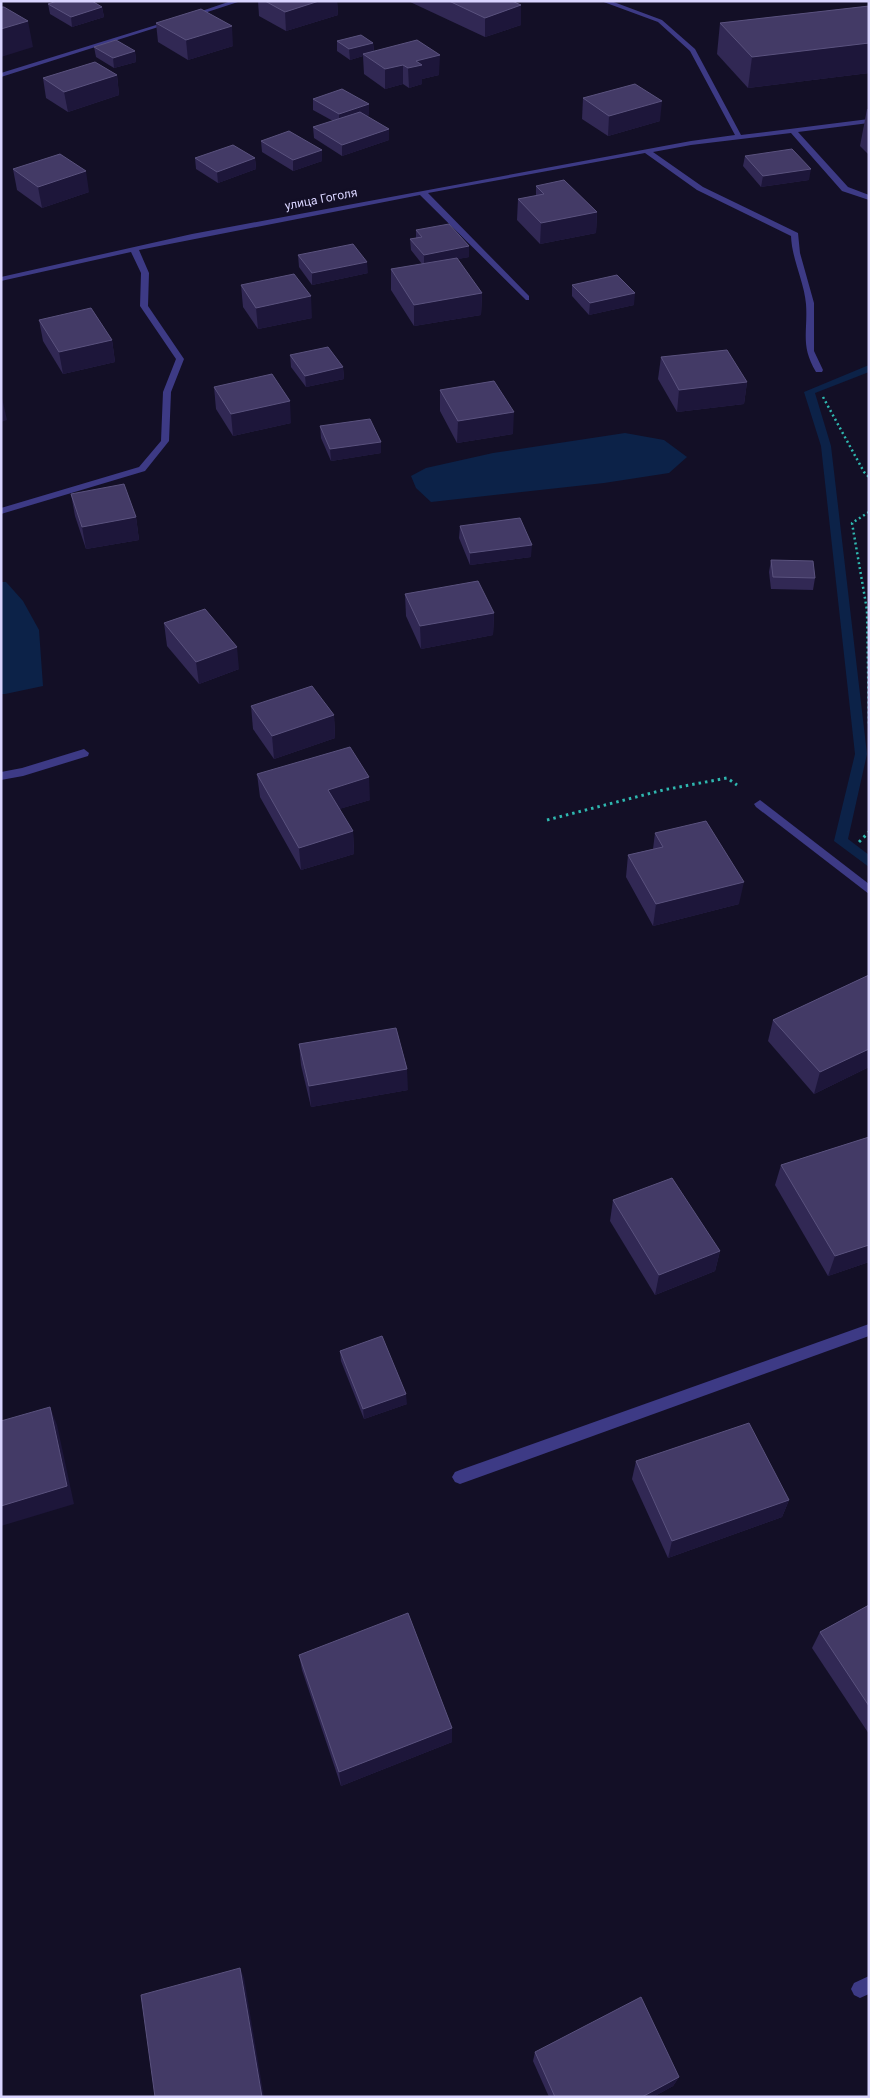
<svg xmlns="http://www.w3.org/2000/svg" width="870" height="2098" font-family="Roboto,sans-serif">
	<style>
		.water { fill: #0c2248 }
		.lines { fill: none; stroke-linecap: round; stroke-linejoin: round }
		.stream { fill: #0c2248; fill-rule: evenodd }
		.path-far1 { stroke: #2fb8b0; stroke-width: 2.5; stroke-dasharray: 2 3; stroke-linecap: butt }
		.path { stroke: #2fb8b0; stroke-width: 3; stroke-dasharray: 2.5 4; stroke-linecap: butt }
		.minor { fill: #3d3a85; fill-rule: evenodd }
		.wall { fill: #312854 }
		.shaded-wall { fill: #1d163a }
		.building { fill: #433a66; stroke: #5a527e }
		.labels { text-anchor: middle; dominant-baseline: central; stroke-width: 5; stroke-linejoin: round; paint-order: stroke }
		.far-street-label { font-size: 12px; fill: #d9d4ff; stroke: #130f26 }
	</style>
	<rect width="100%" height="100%" fill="#130f26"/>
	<g class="water">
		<path d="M625 433 664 440 687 457 669 473 604 483 431 502 416 488 411 476 426 468 493 453Z"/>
		<path d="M1 582H6L23 601 39 630 43 686 5 694H1Z"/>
	</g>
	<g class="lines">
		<path class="stream" d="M869 365V372L815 393 831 446 867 754 848 839 869 855V867L834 841 855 754 821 446 804 392Z"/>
		<g class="path-far1">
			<path d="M823 397 864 472 869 477"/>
			<path d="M869 512 852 523 867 610 869 726"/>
		</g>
		<g class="path">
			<path d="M547 820 663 790 727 778 737 785"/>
			<path d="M859 842 869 832"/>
		</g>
		<g class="minor">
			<path d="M231 1H241L192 17 187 16Z"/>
			<path d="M601 1H611L662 20 695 49 741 135 869 119V123L798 132 848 187 869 195V200L842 191 791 133 691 145 653 152 703 187 798 233 800 253 814 303V351L823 370 822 372H816C800 345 808 332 806 304 804 281 792 260 791 236L697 190 645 153 428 193 529 296V300H526L420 195 139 250 149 273 148 306 184 359 171 392 169 441 145 471 1 514V508L139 467 161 441 163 392 176 359 140 306 141 273 131 252 1 281V277L192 234 691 141 735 135 690 51 658 22Z"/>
			<path d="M169 21 174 22 1 77V73Z"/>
			<path d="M84 749 89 753 88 756 23 776 1 780V772L22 768Z"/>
			<path d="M760 800 869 884V894L756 807 754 804Z"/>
			<path d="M869 1324V1336L460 1484 455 1482 452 1477 455 1472 460 1470Z"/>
			<path d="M869 1976V1994L860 1998 854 1995 851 1989 854 1983Z"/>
		</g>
	</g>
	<g class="wall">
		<path d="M258 1H337L338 15 286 31 259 16Z"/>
		<path d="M408 1H512L521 25 485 37Z"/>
		<path d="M48 4 102 7 104 17 72 27 50 14Z"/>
		<path d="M869 6V73L748 88 717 54 720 23Z"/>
		<path d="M156 23 233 46 188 60 158 42Z"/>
		<path d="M337 41 373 43 374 51 439 75 422 79V84L409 88 403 84 385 89 364 74 363 56 350 60 337 51Z"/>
		<path d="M94 47 135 51 136 62 114 68 96 57Z"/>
		<path d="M117 75 119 95 68 112 46 98 43 78Z"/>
		<path d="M583 98 660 121 608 136 582 119Z"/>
		<path d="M313 99 369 115 366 116 389 140 342 156 314 138 313 127 333 121 313 110Z"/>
		<path d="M867 109H869V155L860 146Z"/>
		<path d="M261 141 322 161 293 171 262 152Z"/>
		<path d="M745 156 809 180 761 187 743 166Z"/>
		<path d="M195 158H255L256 169 218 183 196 169Z"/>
		<path d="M13 169 89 192 42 208 17 190Z"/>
		<path d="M536 186 597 212 596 233 540 244 517 220 518 199 536 196Z"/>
		<path d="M416 230 469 257 457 259 482 293 481 315 414 326 391 290V269L422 264 411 250 410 239 416 238Z"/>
		<path d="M298 255 368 273 312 285 299 267Z"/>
		<path d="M241 285 312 318 258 329 243 307Z"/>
		<path d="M572 285 634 305 589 315 572 296Z"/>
		<path d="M39 320 112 340 115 362 63 374 43 341Z"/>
		<path d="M290 355 343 367 344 379 306 387 291 367Z"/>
		<path d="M661 357 747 382 744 404 677 412 658 379Z"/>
		<path d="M214 387 291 423 233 436 216 409Z"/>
		<path d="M440 390 513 434 457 443 440 411Z"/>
		<path d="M320 426 381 453 331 461 321 438Z"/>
		<path d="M71 494 136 517 139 540 86 549 75 516Z"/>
		<path d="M460 526 531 557 470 565 459 538Z"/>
		<path d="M771 560 815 578 813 590 771 589 769 572Z"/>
		<path d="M405 594 494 613 493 635 421 649 406 616Z"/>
		<path d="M164 623 239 669 199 684 167 646Z"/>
		<path d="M251 706 334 715 335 738 274 759 253 729Z"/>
		<path d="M257 774 370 800 339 809 353 831 354 854 301 870 260 797Z"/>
		<path d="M655 833 739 904 653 926 626 877 628 855 653 849Z"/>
		<path d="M869 975V1067L814 1094 768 1041 773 1020Z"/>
		<path d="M299 1044 408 1090 311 1107 301 1065Z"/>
		<path d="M869 1137V1262L828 1276 775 1185 781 1165Z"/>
		<path d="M613 1200 720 1251 715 1271 655 1295 610 1221Z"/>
		<path d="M340 1351 407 1404 364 1419 341 1361Z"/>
		<path d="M636 1461 789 1500 782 1517 668 1558 632 1479Z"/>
		<path d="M869 1605V1734L812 1648 820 1632Z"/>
		<path d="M299 1655 452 1728V1742L341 1786 302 1670Z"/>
		<path d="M535 2052 679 2077 673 2086 653 2097H549L533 2061Z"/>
	</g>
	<g class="shaded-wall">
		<path d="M319 1H337L338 15 286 31 285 12Z"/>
		<path d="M521 5V25L485 37V18Z"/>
		<path d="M102 7 104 17 72 27 71 17Z"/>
		<path d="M28 21 33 47 1 57V29Z"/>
		<path d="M232 26 233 46 188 60 186 40Z"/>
		<path d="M373 43 374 53 363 54V56L350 60 349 49Z"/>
		<path d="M869 43V73L748 88 752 57Z"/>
		<path d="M135 51 136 62 114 68 113 58Z"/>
		<path d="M440 55 439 75 422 79V84L409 88 408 68 416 61Z"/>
		<path d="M403 65V84L385 89V69Z"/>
		<path d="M117 75 119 95 68 112 64 92Z"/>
		<path d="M662 101 660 121 608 136 609 116Z"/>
		<path d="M369 104V115L339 125V114Z"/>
		<path d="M389 129V140L342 156V145Z"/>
		<path d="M322 150V161L293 171V160Z"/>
		<path d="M255 158 256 169 218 183 217 172Z"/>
		<path d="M811 169 809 180 761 187 763 176Z"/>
		<path d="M86 171 89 192 42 208 38 187Z"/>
		<path d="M597 212 596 233 540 244 541 223Z"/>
		<path d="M469 246V257L424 266V255Z"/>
		<path d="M367 262 368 273 312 285V273Z"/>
		<path d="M482 293 481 315 414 326V305Z"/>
		<path d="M635 293 634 305 589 315 590 303Z"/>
		<path d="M311 296 312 318 258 329 256 308Z"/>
		<path d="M112 340 115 362 63 374 59 352Z"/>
		<path d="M343 367 344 379 306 387 305 376Z"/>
		<path d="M747 382 744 404 677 412 679 390Z"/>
		<path d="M2 398 7 420 1 422V399Z"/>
		<path d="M290 401 291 423 233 436 231 414Z"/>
		<path d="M514 412 513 434 457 443 458 421Z"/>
		<path d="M381 442V453L331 461 330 449Z"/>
		<path d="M136 517 139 540 86 549 82 527Z"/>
		<path d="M532 545 531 557 470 565V553Z"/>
		<path d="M494 613 493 635 421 649 420 626Z"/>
		<path d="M237 647 239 669 199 684 196 662Z"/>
		<path d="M334 715 335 738 274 759 272 736Z"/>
		<path d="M369 777 370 800 329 812 328 790Z"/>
		<path d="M353 831 354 854 301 870 299 848Z"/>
		<path d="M744 882 739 904 653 926 656 904Z"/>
		<path d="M869 1049V1067L814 1094 820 1072Z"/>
		<path d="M407 1069 408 1090 311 1107 309 1086Z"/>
		<path d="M869 1245V1262L828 1276 835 1256Z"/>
		<path d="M720 1251 715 1271 655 1295 659 1275Z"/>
		<path d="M406 1394 407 1404 364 1419 363 1409Z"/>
		<path d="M50 1407 57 1425 74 1504 1 1526V1506Z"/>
		<path d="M789 1500 782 1517 668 1558 672 1541Z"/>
		<path d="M452 1728V1742L341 1786 339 1772Z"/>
		<path d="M240 1968 244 1978 264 2097H262Z"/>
		<path d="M679 2077 673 2086 653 2097H642Z"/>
	</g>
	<g class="building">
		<path d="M57 1H92L102 7 71 17 48 4Z"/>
		<path d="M265 1H319L285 12Z"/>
		<path d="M449 1H512L521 5 485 18Z"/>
		<path d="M869 6V43L752 57 720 23Z"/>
		<path d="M1 7H4L28 21 1 29Z"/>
		<path d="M201 9 232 26 186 40 156 23Z"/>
		<path d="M361 35 373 43 349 49 337 41Z"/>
		<path d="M116 40 135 51 113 58 94 47Z"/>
		<path d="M417 40 440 55 416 61 422 65 408 68 403 65 385 69 363 54Z"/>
		<path d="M95 62 117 75 64 92 43 78Z"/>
		<path d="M635 84 662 101 609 116 583 98Z"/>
		<path d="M342 89 369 104 339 114 313 99Z"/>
		<path d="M360 112 389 129 342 145 313 127Z"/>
		<path d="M289 131 322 150 293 160 261 141Z"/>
		<path d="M233 145 255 158 217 172 195 158Z"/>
		<path d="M792 149 811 169 763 176 745 156Z"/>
		<path d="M60 154 86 171 38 187 13 169Z"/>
		<path d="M564 180 597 212 541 223 518 199 544 194 536 186Z"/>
		<path d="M449 224 469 246 424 255 410 239 422 237 416 230Z"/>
		<path d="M353 244 367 262 312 273 298 255Z"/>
		<path d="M457 258 482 293 414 305 391 269Z"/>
		<path d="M294 274 311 296 256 308 241 285Z"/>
		<path d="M617 275 635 293 590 303 572 285Z"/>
		<path d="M91 308 112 340 59 352 39 320Z"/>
		<path d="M328 347 343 367 305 376 290 355Z"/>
		<path d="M727 350 747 382 679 390 661 357Z"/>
		<path d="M272 374 290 401 231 414 214 387Z"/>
		<path d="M494 381 514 412 458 421 440 390Z"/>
		<path d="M370 419 381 442 330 449 320 426Z"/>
		<path d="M124 484 136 517 82 527 71 494Z"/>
		<path d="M520 518 532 545 470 553 460 526Z"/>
		<path d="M771 560 813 561 815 578 773 577Z"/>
		<path d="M478 581 494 613 420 626 405 594Z"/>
		<path d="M205 609 237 647 196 662 164 623Z"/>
		<path d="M312 686 334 715 272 736 251 706Z"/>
		<path d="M350 747 369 777 328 790 353 831 299 848 257 774Z"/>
		<path d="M706 821 744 882 656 904 628 855 663 847 655 833Z"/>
		<path d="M869 975V1049L820 1072 773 1020Z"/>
		<path d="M396 1028 407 1069 309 1086 299 1044Z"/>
		<path d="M869 1137V1245L835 1256 781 1165Z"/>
		<path d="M672 1178 720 1251 659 1275 613 1200Z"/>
		<path d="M382 1336 406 1394 363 1409 340 1351Z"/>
		<path d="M50 1407 67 1486 1 1506V1421Z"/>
		<path d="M749 1423 789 1500 672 1541 636 1461Z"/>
		<path d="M869 1605V1706L820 1632Z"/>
		<path d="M408 1613 452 1728 339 1772 299 1655Z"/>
		<path d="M240 1968 262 2097H155L141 1995Z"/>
		<path d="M641 1997 679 2077 642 2097H555L535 2052Z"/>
	</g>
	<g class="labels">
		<g class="far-street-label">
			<text transform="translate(321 199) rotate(-11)">улица Гоголя</text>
		</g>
	</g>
	<rect width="870" height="2098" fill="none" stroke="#d9d4ff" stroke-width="5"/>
</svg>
